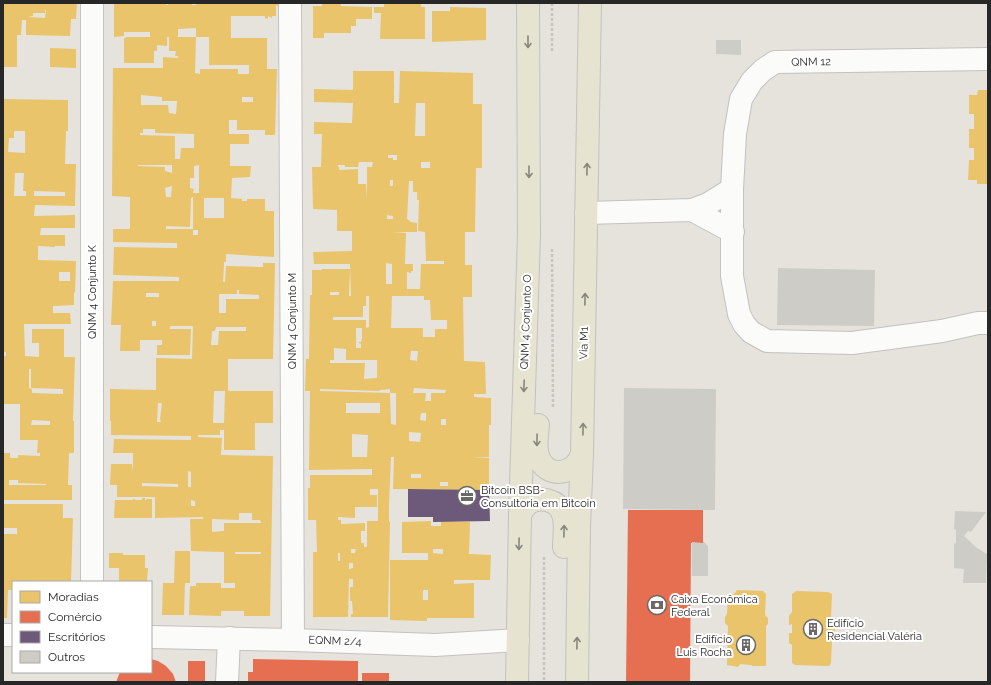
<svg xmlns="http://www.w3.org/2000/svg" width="991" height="685" font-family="Raleway,sans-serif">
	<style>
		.homes { fill: #e9c46a; fill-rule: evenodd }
		.shops { fill: #e76f51 }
		.offices { fill: #6d597a }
		.building { fill: #ceccc7 }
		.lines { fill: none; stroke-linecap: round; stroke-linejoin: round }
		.minor-casing { stroke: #c3c1c2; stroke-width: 24 }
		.major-casing { stroke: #c3c1bf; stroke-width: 24 }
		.path { stroke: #c4c4c3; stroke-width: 2.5; stroke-dasharray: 3 2; stroke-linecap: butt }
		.minor { stroke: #fbfbfa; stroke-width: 22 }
		.major { stroke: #e6e4d1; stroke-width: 22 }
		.oneway { stroke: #86867c }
		.labels { text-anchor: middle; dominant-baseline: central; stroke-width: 4; stroke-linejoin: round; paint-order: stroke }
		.street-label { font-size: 11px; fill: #272727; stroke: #fff }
		.poi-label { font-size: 11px; fill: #272727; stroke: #fff; text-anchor: start }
	</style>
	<rect width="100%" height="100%" fill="#e6e3dc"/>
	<g class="homes">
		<path d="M3 3H77L76 19H71L70 36 26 35V20H22L21 35H17V67H3ZM45 10H46L45 18 28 17 33 16V13H45Z"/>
		<path d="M115 3H166V5H168V3H192V5H196V3H278V6L276 5V16H272V18L268 16V18L265 19V16H231V38H267V69H277L275 135H265V130H237V120H229V134H249V144H230V166H251L250 177 232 178 231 198 242 199V201H247V199H265V211H274V257L226 254V262H224V266L223 282H225L226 266 263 267V263H275L273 359H228V391H273V423H255V450H224V430H220V435H198V437L222 438 221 455 273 456 270 616H244V611H221V616L189 615 190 586H196V583H221V588H235V583H224V552L191 551 190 519H203V517L155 518V497H117V485H110L111 464H132L133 471V453H113L114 439 191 440V436L111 435V421H110V389L156 390V358L192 359 193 326H170V329H191L190 355H157V345H162V340H140V351H120L121 325H111L113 281H179V277L113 275 114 247 177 248V243L113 242V229H130V197L112 196 113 68H163V57L178 58V56H175L176 51H169V37H167V46L157 45V51H154V63H124V38H126V37H150V32H124V36L114 37V4ZM196 28V37H209V65H249V74H238V69H200V74L195 73 196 37H178V29ZM141 95 162 97V101H177L176 114 169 113 168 105H141ZM242 97H253V102H242ZM143 129H155V133L194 134V148H181L180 159H175V136L140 135V133H143ZM138 165H172V173L165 171V167L138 166ZM199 165V193H193L194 189 190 188V178H194V166ZM172 186 171 197H166L165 188ZM193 197V229H166V226L190 227 191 198ZM204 198H224V218H204ZM193 230H198V235H193ZM237 290H239V294L259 295V299H226V313H219V294H237ZM146 293H159V297H146ZM152 321H156V326H152ZM216 327H246V331H219L218 345H211L212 331H215ZM214 391H225L224 423H213ZM158 403H162L160 419 161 422H157ZM188 471 191 472V487H188ZM142 483 178 484V487L142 486ZM191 500 195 501V506H191ZM239 513H252V520H260L261 523H224V531L212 532V519L239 520ZM235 552H261V554H235Z"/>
		<path d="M322 3H341V6L372 7V19H356V26H351V33H324V38H313V6H322Z"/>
		<path d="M384 3H421V7H425V39H380L381 13H374V7H384Z"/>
		<path d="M450 7 486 8V40L432 42V11H450Z"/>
		<path d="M50 48 76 49V68L50 67Z"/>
		<path d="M353 71H394V103H399L400 71 473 73V104H482V168H476L475 232H465V265H472V297H463L464 361 485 362 486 394H474V397L491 398V425H489V457L472 458H489V490L393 489 394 457H391L389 506V522H390L388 617H351V614H353L352 601H350V587H353V579H349L348 617H313V552H317L316 520H308V488H310V475H372V469L309 470 310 391H305L306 359H309L310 295H312V270H322V269H350L349 296H351L350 264H314L313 252 352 251V231H337V210L313 209 312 167H321L322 134H314V122L352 123 353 103 314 102V89L353 90ZM416 103H425V136H415ZM388 155H397V160H393V158H388ZM359 162H373L372 167H367V199L366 184H358V169L339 170V167H338V165H345V167H358ZM421 162H430V168H421ZM390 180H393V186H390ZM409 181H413V192H417V200H419L418 231 425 232 426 261H444V264H421L420 289H407V272L411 273V271H413V264H405L406 233 392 232H417V223L411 222 407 219ZM387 215 393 216V219H387ZM386 263 392 264V284H386ZM330 292H339V295H330ZM366 296H369V327L366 328V320H333V317H363V306H366ZM392 296H424V300H430L431 320H447V329H435V337H423V328H391ZM356 328H362V338L361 342H359V343L361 344V348H356ZM334 348 346 349V360H377V378L364 379 365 363H330V360H334ZM411 351H418L417 361 410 360ZM414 388 446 390 445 393H431V401H425L426 393H413ZM320 389 379 391 380 390 390 389V393H396V425L391 424 390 393 320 391ZM346 403H380V413H346ZM421 413H426V421L420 420ZM441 419H446V425H441ZM409 432 421 433 420 442 409 441ZM352 434 368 435 367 457H352ZM411 474H421V478H411ZM440 482H448V486H440ZM370 489H378V521H367V547H364V543H361V531H365V523L341 524V520H338V517L355 518V507H377V495H370ZM351 549H356L355 553H351ZM338 553H340V561H338ZM349 563H353V568L349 569Z"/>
		<path d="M978 90H988V184H977V180H968L969 160H974V148H969V129H974V114H969V95H977Z"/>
		<path d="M3 99 68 100V131H66L65 164H76L75 206 35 205 34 216 75 215V228H41L40 235H65V246H55V247L38 246V260L76 261 75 293 74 292V305L53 306V313H70L71 324H24L25 356 39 357V343H32V329H64V357H75L73 421H74V453H69L68 485H72V500H3V453H10V458H18V455L40 456V453H37L38 440H20V404H25H3V356H6V352H3ZM14 131H25V153L8 152 9 138H14ZM15 173H24L23 191H26V196H14ZM34 191 65 192V196H34ZM59 272H70V281H59ZM29 369H31V388L63 389V394L32 393V389L29 388ZM32 420 50 421V425H31ZM9 480H18V483L46 484V485H9Z"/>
		<path d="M142 498H145V500H146V499H152V518H114L115 500H133V499H135V500H142Z"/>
		<path d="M3 504H63V518H73L71 582H13V590H8L7 618H3V534H17V528H3Z"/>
		<path d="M431 521V526H441V521L470 522 469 554 491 555 490 580H454V584L474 583V618H427V621L390 620V560H428V553H402V522ZM433 549H443V554L433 553ZM423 590H428V600H423Z"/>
		<path d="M175 551H190V583H185L184 615H162L163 583H174Z"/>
		<path d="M109 553H123V555H145V568H148L147 581 119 582V568H109Z"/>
		<path d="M737 590 763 591 766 594 765 615 768 618V624L766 626V666H753L751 665 740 664 738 667 727 665 728 626 725 623V617L727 614 728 593 734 594Z"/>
		<path d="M796 591 828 592 832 594 831 618 835 621V636L832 640 831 663 829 666 795 665 792 663V645L789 643V633H792V624L789 625V616L792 612V594Z"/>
	</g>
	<g class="shops">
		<path d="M628 510H703V543H691L690 682H626Z"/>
		<path d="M151 659 158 661 166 666 173 674 176 682H116L120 672H151Z"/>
		<path d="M253 659 358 661V682H248V672H253Z"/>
		<rect x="188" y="661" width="17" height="21"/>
		<rect x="362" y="673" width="27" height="9"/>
	</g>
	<path class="offices" d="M408 489 489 490 490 521 433 522V517H408Z"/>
	<g class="building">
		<path d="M716 40H741V55L716 54Z"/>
		<path d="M778 268 875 270 874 326 777 325Z"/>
		<path d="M624 388 716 389 715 510 623 509Z"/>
		<path d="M955 511 986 512 971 532 968 531 964 536 977 548 987 554 986 583H963L964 569 954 568V544L956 543V530L954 529Z"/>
		<path d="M703 541 708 546V576H692V542L703 543Z"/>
	</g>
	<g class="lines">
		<defs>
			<g id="minor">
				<path d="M92 3V582"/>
				<path d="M290 3 293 640"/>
				<path d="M988 59 775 62 763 70 752 81 741 99 735 134 732 189V276L739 314 744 324 751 332 767 341 852 343 942 331 978 323H988"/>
				<path d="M692 210 733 232"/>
				<path d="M586 213 692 210 708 204 732 189"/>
				<path d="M3 635H13"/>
				<path d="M151 637 293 640 435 645 518 640"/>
				<path d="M227 682 229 638"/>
			</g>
			<g id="major">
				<path d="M538 425C537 434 535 447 538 456 546 479 574 476 582 454"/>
				<path d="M520 515C522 511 525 506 529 503 540 496 557 500 562 512 567 522 564 536 564 547"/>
				<path d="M517 682 520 515 529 235 528 3"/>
				<path d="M577 682 579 527 582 454 590 3"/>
			</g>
		</defs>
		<use href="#minor" class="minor-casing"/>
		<use href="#major" class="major-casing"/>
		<g class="path">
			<path d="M552 3V52"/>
			<path d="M552 249 553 408"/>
			<path d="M544 557V682"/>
		</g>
		<use href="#minor" class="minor"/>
		<use href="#major" class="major"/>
	</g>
	<defs><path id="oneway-shaft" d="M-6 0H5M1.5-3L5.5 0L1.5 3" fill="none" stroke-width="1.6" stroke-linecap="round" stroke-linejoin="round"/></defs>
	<g class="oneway">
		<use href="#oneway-shaft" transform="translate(528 42) rotate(90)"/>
		<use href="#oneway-shaft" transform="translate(587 169) rotate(-89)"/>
		<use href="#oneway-shaft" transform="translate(529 172) rotate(90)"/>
		<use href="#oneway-shaft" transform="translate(585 299) rotate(-89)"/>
		<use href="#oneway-shaft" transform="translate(524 386) rotate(92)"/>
		<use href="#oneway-shaft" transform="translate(583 429) rotate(-89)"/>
		<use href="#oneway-shaft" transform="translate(537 440) rotate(91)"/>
		<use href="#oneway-shaft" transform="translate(564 531) rotate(-89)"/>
		<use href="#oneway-shaft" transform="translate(519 544) rotate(91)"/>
		<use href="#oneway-shaft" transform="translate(577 643) rotate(-89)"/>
	</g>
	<defs>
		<symbol id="office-ring" viewBox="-11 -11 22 22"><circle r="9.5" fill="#fff" stroke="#6a6966" stroke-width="1.5"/><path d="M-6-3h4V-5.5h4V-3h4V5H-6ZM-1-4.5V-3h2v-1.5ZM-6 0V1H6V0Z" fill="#6a6966"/></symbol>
		<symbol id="bank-ring" viewBox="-11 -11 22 22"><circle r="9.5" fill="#fff" stroke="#6a6966" stroke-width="1.5"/><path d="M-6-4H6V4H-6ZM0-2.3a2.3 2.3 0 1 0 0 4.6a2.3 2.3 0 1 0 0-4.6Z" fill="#6a6966"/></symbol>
		<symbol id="building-ring" viewBox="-11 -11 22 22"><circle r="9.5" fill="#fff" stroke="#6a6966" stroke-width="1.5"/><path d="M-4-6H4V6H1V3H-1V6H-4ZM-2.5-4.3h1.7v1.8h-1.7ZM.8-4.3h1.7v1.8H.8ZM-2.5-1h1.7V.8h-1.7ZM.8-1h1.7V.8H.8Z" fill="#6a6966"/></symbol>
	</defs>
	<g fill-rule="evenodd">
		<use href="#office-ring" x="456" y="485" width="22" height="22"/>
		<use href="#bank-ring" x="646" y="594" width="22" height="22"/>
		<use href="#building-ring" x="802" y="618" width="22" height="22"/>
		<use href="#building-ring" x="735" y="634" width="22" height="22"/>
	</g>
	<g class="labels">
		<g class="street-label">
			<text transform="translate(811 62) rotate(-1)">QNM 12</text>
			<text transform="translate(92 292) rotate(-90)">QNM 4 Conjunto K</text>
			<text transform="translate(292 321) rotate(-90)">QNM 4 Conjunto M</text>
			<text transform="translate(526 322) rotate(-88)">QNM 4 Conjunto O</text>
			<text transform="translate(584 343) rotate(-89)">Via M1</text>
			<text transform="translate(335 641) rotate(2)">EQNM 2/4</text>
		</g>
		<g class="poi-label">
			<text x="481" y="490">Bitcoin BSB-<tspan x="481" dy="13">Consultoria em Bitcoin</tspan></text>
			<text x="671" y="599">Caixa Econômica<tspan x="671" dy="13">Federal</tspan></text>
			<text x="827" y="623">Edifício<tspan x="827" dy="13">Residencial Valéria</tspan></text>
			<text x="732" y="639" text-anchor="end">Edifício<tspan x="732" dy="13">Luis Rocha</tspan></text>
		</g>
	</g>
	<rect width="991" height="685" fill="none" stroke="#272727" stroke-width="8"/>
	<rect x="12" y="581" width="140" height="92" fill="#ffffff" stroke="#a9a9a9"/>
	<rect x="20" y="591" width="20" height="12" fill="#e9c46a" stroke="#a9a9a9"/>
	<text x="48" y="601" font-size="12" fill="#272727">Moradias</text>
	<rect x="20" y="611" width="20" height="12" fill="#e76f51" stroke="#a9a9a9"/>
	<text x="48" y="621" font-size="12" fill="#272727">Comércio</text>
	<rect x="20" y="631" width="20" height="12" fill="#6d597a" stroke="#a9a9a9"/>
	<text x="48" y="641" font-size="12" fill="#272727">Escritórios</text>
	<rect x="20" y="651" width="20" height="12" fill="#ceccc7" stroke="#a9a9a9"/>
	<text x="48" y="661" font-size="12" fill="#272727">Outros</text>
</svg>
